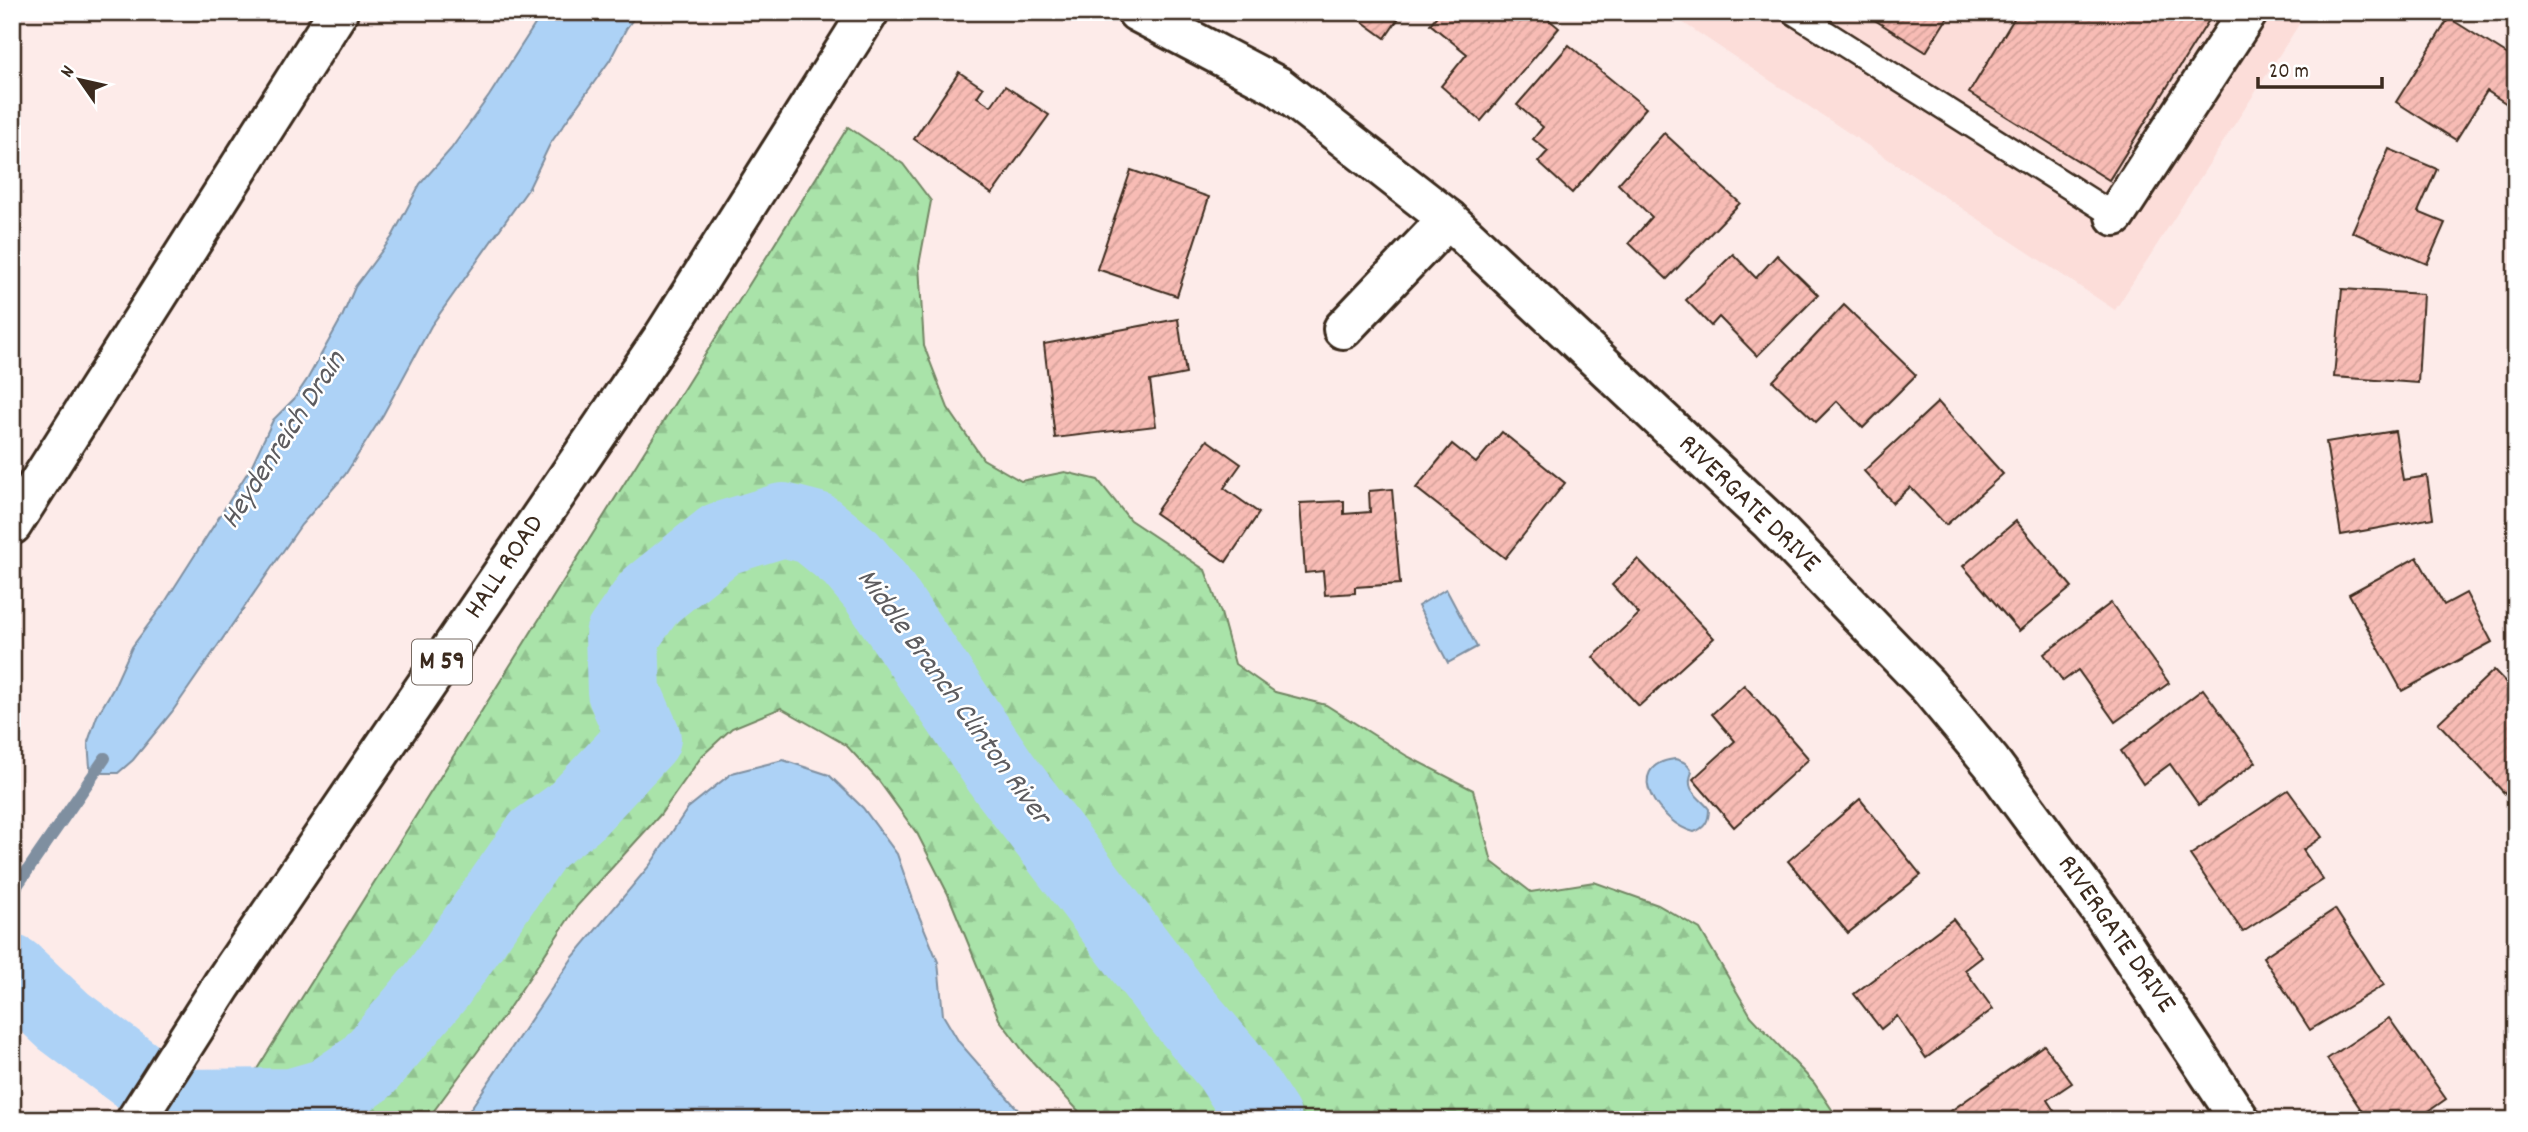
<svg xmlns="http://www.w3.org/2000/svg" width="2528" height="1132" font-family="Dekko,sans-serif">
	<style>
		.built { fill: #fcddd9 }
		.forest { fill: url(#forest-firs); stroke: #728664; stroke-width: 2 }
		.water { fill: #add2f6; stroke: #7f8fa0; stroke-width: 2 }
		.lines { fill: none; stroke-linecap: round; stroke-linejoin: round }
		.stream { stroke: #7f8fa0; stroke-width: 12 }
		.river { stroke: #add2f6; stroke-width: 74 }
		.building { fill: url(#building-hatch); stroke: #3b2a1e; stroke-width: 2 }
		.service-casing { stroke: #3b2a1e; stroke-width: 28 }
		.minor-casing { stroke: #3b2a1e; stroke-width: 44 }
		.trunk-casing { stroke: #3b2a1e; stroke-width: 44 }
		.service { stroke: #fff; stroke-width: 23 }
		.minor { stroke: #fff; stroke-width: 38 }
		.trunk { stroke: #fff; stroke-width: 38 }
		.labels { text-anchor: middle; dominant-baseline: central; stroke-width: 5; stroke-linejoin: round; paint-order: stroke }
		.shield { fill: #fff; stroke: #766a62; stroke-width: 2 }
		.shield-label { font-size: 26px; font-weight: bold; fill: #3b2a1e }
		.street-label { font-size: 28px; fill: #3b2a1e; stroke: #fff }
		.water-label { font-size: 30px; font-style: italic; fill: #5d5c5f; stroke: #fff }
	</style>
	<defs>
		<pattern id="forest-firs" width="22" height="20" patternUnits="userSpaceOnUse" patternTransform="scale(1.75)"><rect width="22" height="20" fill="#a9e3a9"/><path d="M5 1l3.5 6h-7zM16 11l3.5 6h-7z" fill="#92c391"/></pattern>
		<pattern id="building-hatch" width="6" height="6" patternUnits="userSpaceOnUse" patternTransform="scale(1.75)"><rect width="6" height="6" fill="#f8bcb5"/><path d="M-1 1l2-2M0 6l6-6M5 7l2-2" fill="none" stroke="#d6a29b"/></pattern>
	</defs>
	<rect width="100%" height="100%" fill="#fdebe9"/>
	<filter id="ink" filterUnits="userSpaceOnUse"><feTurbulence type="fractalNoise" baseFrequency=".0143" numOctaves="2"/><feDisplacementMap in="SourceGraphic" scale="14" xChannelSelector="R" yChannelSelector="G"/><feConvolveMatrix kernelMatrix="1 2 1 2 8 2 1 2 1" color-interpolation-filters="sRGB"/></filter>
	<g filter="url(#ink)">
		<path class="built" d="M1667 12H2307L2115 310Z"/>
		<path class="forest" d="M848 127 903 164 931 201 919 265 924 346 948 408 983 459 1021 481 1065 472 1098 480 1130 520 1205 570 1221 613 1235 664 1275 692 1326 705 1407 756 1473 790 1492 862 1531 892 1594 882 1658 905 1700 929 1751 1016 1814 1083 1839 1120H1087L1027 1056 999 1019 948 894 918 835 878 780 846 745 781 708 732 728 702 756 660 815 577 906 503 1017 427 1120H225Z"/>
		<g class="water">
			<path d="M543 12H638L626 29 610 60 550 144 529 188 431 326 383 415 345 475 301 525 172 712 133 760 118 773H103L90 767 88 742 97 716 113 689 132 647 165 602 251 467 273 420 294 399 308 378 342 317 355 287 392 237 420 184 451 149 489 96Z"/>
			<path d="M1446 589 1477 647 1448 663 1418 606Z"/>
			<path d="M1675 759C1684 761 1688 764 1692 772 1684 791 1699 796 1709 809 1709 821 1705 828 1694 832 1661 824 1619 766 1675 759Z"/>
			<path d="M783 760 829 775 863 808 897 854 917 911 938 962 943 1015 959 1042 1027 1120H463L573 957 650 865 688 808 732 773Z"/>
		</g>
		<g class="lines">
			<path class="stream" d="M12 893 105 758"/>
			<path class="river" d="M12 972 64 1021 177 1106 292 1105 327 1095 367 1068 437 985 538 839 574 813 644 738 624 692 622 636 650 596 721 539 783 520 814 528 851 558 877 589 1004 777 1173 999 1229 1065 1265 1120"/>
		</g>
		<g class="building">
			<path d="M1349 12H1403L1385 38Z"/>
			<path d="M1440 12H1540L1559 28 1481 121 1441 86 1467 54 1430 24Z"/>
			<path d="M1862 12H1951L1926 52Z"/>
			<path d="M2018 12H2214L2109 180 1969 93Z"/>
			<path d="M2492 12H2516V27Z"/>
			<path d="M2449 18 2516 60V91L2507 104 2487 91 2456 140 2396 102Z"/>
			<path d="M1569 45 1646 108 1572 193 1538 162 1548 151 1533 139 1543 127 1517 105Z"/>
			<path d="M959 72 983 88 977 97 991 106 1005 86 1049 115 992 194 914 139Z"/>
			<path d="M1664 133 1740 203 1667 279 1629 243 1652 217 1618 184Z"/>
			<path d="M2389 149 2437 169 2418 212 2445 223 2427 264 2352 232Z"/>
			<path d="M1131 170 1209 197 1177 296 1097 269Z"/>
			<path d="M1733 254 1756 278 1777 255 1818 295 1757 356 1719 317 1711 326 1686 300Z"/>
			<path d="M2342 289 2423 294 2418 383 2334 377Z"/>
			<path d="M1844 305 1916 375 1863 428 1837 401 1816 422 1773 381Z"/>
			<path d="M1178 319 1186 374 1150 381 1156 426 1055 438 1044 344Z"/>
			<path d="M1938 402 2003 474 1946 525 1910 487 1893 503 1864 471Z"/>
			<path d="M2395 431 2403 480 2427 476 2433 518 2341 535 2326 442Z"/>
			<path d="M1502 432 1565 483 1505 558 1416 488 1452 444 1476 463Z"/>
			<path d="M1207 440 1241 464 1224 488 1259 513 1226 562 1155 513Z"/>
			<path d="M1392 489 1400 584 1355 587V593L1325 595 1323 571 1305 573 1300 503 1344 501V514L1370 512 1369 491Z"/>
			<path d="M2016 521 2072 587 2019 631 1963 566Z"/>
			<path d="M2417 557 2444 605 2466 593 2492 642 2402 691 2349 594Z"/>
			<path d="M1638 559 1714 638 1639 706 1593 657 1639 614 1612 585Z"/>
			<path d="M2111 603 2169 683 2115 722 2078 670 2063 681 2044 654Z"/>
			<path d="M2494 670 2516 693V791L2509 798 2438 723Z"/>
			<path d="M1744 685 1809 759 1734 827 1693 779 1735 741 1712 714Z"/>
			<path d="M2203 689 2256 762 2199 805 2170 764 2143 784 2121 751Z"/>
			<path d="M2288 790 2322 837 2303 850 2323 880 2243 932 2190 855Z"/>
			<path d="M1860 799 1921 875 1848 933 1788 861Z"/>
			<path d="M2335 909 2384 985 2310 1030 2263 957Z"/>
			<path d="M1953 919 1982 957 1965 970 1993 1009 1926 1058 1897 1016 1881 1029 1854 994Z"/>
			<path d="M2389 1018 2446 1099 2416 1120H2368L2327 1059Z"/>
			<path d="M2044 1045 2072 1083 2047 1100 2060 1120H1938Z"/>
		</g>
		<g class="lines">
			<defs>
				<path id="service" d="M1793 12 2115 216"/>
				<g id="minor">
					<path d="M1137 12 1278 86 1448 219 1770 522 1927 685 1991 762 2104 915 2240 1120"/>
					<path d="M2115 216 2248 12"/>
					<path d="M1343 329 1448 219"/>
				</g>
				<g id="trunk">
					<path d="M12 525 338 12"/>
					<path d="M136 1120 222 985 662 339 869 12"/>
				</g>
			</defs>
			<use href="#service" class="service-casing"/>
			<use href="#minor" class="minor-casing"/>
			<use href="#trunk" class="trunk-casing"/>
			<use href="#service" class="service"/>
			<use href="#minor" class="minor"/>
			<use href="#trunk" class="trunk"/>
		</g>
	</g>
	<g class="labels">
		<rect class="shield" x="412" y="639.5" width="60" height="45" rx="5"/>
		<g class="shield-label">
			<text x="442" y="662">M 59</text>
		</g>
		<g class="street-label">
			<text transform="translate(1748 505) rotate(44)">RIVERGATE DRIVE</text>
			<text transform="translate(506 568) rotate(-56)">HALL ROAD</text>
			<text transform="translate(2115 935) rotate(55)">RIVERGATE DRIVE</text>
		</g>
		<g class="water-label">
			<text transform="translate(285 441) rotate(-57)">Heydenreich Drain</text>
			<text transform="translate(952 698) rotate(54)">Middle Branch Clinton River</text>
		</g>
	</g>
	<rect width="2528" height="1132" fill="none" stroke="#fff" stroke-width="42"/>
	<rect x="21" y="21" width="2486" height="1090" fill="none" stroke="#3b2a1e" stroke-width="2.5" filter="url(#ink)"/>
	<g transform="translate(80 80) rotate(304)" stroke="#ffffff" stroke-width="5" paint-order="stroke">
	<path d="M0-5L12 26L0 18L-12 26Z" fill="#3b2a1e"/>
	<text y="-10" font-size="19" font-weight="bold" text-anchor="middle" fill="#3b2a1e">N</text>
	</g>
	<path d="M2258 77v10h124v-10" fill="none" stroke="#3b2a1e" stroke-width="3.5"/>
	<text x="2269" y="77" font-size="21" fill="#3b2a1e" stroke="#ffffff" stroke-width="5" paint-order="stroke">20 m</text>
</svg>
